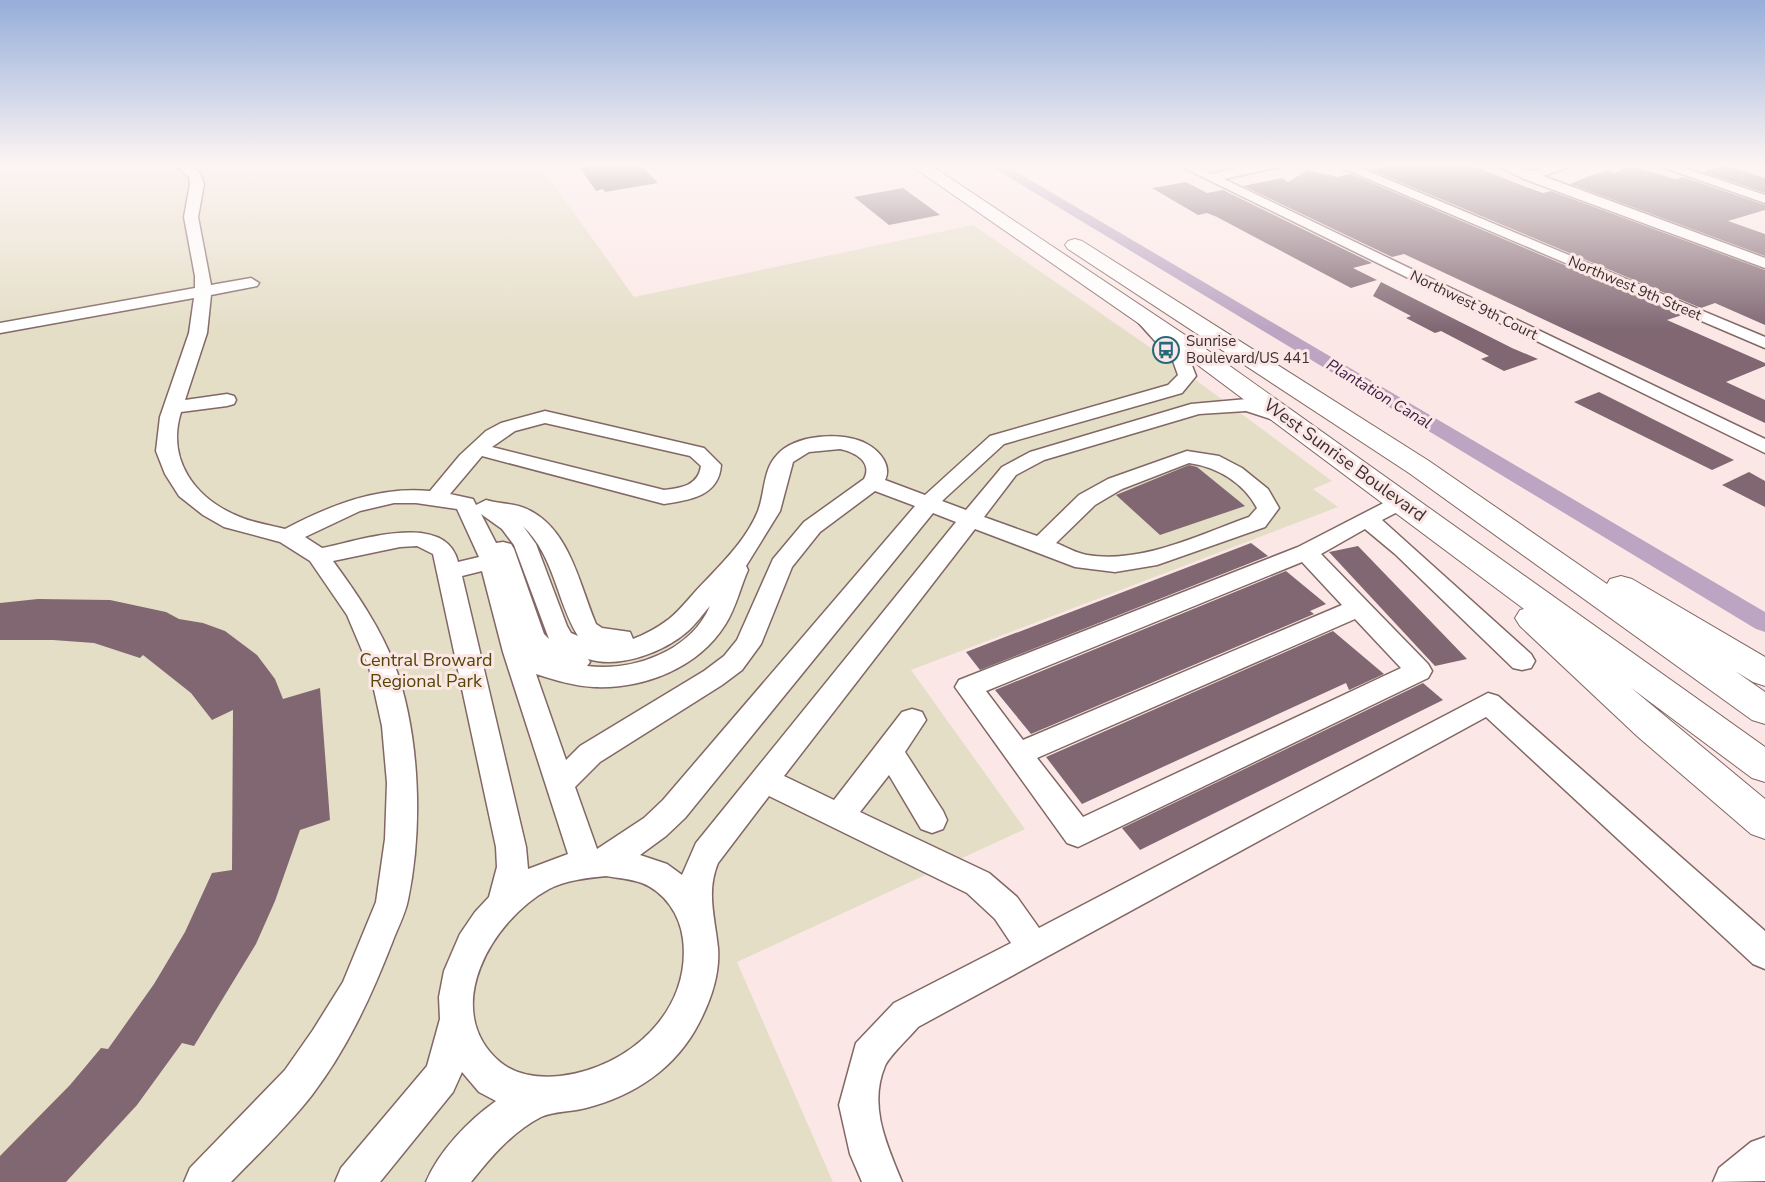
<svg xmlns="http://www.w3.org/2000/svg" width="1765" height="1182" font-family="'Nunito Sans',sans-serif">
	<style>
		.green { fill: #e4dec7 }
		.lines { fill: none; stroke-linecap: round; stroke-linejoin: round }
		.canal { fill: #bba5c3; fill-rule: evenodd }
		.building { fill: #806772 }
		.minor-casing { stroke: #826764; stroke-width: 3 }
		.major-casing { stroke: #826764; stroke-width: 2 }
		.minor { fill: #fff; fill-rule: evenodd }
		.major { fill: #fff; fill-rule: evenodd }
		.labels { text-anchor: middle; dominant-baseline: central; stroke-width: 6; stroke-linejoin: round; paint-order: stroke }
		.far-street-label { font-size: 15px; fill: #3b2f2d; stroke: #fbe8e6 }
		.far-poi-label { font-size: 15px; fill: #3b2f2d; stroke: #fbe8e6; text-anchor: start }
		.far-water-label { font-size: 16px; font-style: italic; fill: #391b43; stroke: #fbe8e6 }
		.street-label { font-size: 18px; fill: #3b2f2d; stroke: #fbe8e6 }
		.park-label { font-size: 18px; fill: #554506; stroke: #fbe8e6 }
	</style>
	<rect width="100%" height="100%" fill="#fbe8e6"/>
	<path class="green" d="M0 164H539L634 297 973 225 1177 366 1332 481 1313 489 1338 507 911 670 1025 829 737 962 833 1182H0Z"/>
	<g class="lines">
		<path class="canal" d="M987 164H1003L1765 612V632L1756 629Z"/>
	</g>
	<g class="building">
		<path d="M577 164H640L658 183 605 192 603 189 596 191Z"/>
		<path d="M1395 164H1468L1526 187 1543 193 1551 191 1765 270V325L1715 303 1701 308 1371 170Z"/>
		<path d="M1725 165 1765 178V193L1703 172Z"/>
		<path d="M1631 166 1675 179 1683 177 1765 205V210L1728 221 1765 234V256L1570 184 1589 176 1608 170 1614 173Z"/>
		<path d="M1308 170 1337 177 1351 174 1682 315 1667 320 1765 363V366L1726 382 1765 400V423L1404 254 1392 257 1243 186 1282 178 1288 182Z"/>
		<path d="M1186 182 1207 193 1223 190 1372 263 1353 268 1377 280 1351 288 1217 217 1207 213 1198 215 1152 188Z"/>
		<path d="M903 188 940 215 889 225 854 197Z"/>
		<path d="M1381 282 1512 348 1538 359 1504 371 1481 359 1489 356 1441 331 1435 333 1406 318 1411 316 1373 296Z"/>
		<path d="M1599 392 1623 404 1734 460 1712 470 1574 402Z"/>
		<path d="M1189 465 1197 467 1245 506 1160 535 1116 495Z"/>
		<path d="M1749 472 1765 481V507L1722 485Z"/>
		<path d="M1251 543 1268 556 980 670 966 652Z"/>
		<path d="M1358 546 1467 659 1435 666 1329 552Z"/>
		<path d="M1286 571 1326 604 1310 611 1314 614 1031 734 995 690Z"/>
		<path d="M38 599 110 600 166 612 179 619 203 623 225 631 257 655 275 679 283 699 320 688 330 820 300 830 275 901 256 944 194 1046 182 1043 137 1105 66 1182H0V1156L70 1085 101 1048 108 1049 154 984 185 932 212 873 232 870 233 710 212 720 191 693 143 655 140 658 94 643 53 640H0V603Z"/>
		<path d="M1333 631 1384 674 1349 690 1346 683 1082 804 1046 757Z"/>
		<path d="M1423 683 1443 700 1140 850 1122 828Z"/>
	</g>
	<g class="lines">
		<defs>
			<g id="minor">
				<path d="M175 164H189L200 173 204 184 198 217 211 285 251 278 259 283 257 286 211 295 207 333 185 400 227 394 234 396 236 400 234 404 227 406 181 412C166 460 195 499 240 517 254 523 271 525 285 529 331 505 378 486 430 491L460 455 486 431 501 423 545 411 704 448 721 465C719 496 690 500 664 504L482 456 450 494 473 499 476 505 486 500C499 504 514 503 527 509 570 529 579 584 596 624L602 628 630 632 633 639C646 634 657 628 669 619 678 612 686 602 694 593 717 568 745 543 758 511 765 493 763 469 777 455 795 434 844 431 867 444 880 451 892 466 885 480L925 495 990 436 1168 385 1178 375 1173 361 1136 320 1144 315 1150 316 1188 355 1196 376 1182 393 1004 444 942 501 966 510 1002 467 1030 452 1191 404 1247 399 1293 414 1296 418 1293 422 1286 424 1246 411 1199 414 1044 460 1016 475 984 517 1037 536 1079 495 1108 479 1187 451 1219 456 1242 468 1268 489 1279 508 1265 527 1157 565 1115 572 1075 567 975 529 784 776 834 800 902 712 912 709 922 712 926 720 905 752 943 811 947 820 943 829 932 833 921 829 889 775 860 812 989 873 1017 897 1039 928 1488 693 1498 696 1765 931V969L1753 964 1486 717 918 1027C910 1037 890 1055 885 1066 868 1106 887 1145 902 1182H862L850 1154 839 1105 856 1043 894 1003 1011 943 995 919 967 893 769 796 718 863C706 892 715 918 718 948 720 974 711 1000 699 1023 676 1068 634 1096 586 1108 571 1112 554 1111 541 1117 512 1132 491 1157 471 1182H426C439 1151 469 1120 496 1101L479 1092 462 1072 453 1092 380 1182H335L341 1168 427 1066 440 1019 439 997 444 971 460 934 475 912 489 897 497 867 496 847 433 554 417 546 400 547 333 561C357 594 380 627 395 666 420 736 423 828 408 900 405 915 397 929 392 943 371 997 347 1049 312 1095 288 1126 258 1154 231 1182H184L190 1168 285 1070 313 1030 343 982 376 902 385 839 387 783 382 726 369 667 347 615 310 561 280 542 224 527 203 515 179 496 165 474 156 451 160 417 189 333 194 298 0 333V323L195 288V276L184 217 190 184 189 177ZM545 423 690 456 701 466C698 486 681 488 664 490L492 447 515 431ZM840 449C855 452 873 462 864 479L804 522 773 559 737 640 724 656 704 671 580 746 566 760 536 674C555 680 574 686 594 687 644 689 698 668 725 625 736 608 740 588 748 570L746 566 780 511 793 462 809 452ZM1189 463C1217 467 1243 482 1257 508L1249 517C1198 535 1142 564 1087 555 1076 553 1066 547 1056 543L1095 505 1122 489ZM875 491 915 506 663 800 644 818 597 849 575 787 600 762 722 685 742 670 761 644 792 567 820 532ZM394 503H416L457 509 479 557 458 562C446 510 358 541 322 548L305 537 360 511ZM933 513 956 522 696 843 682 875 667 864 640 855 666 836 685 818ZM481 514 502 529 514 545 549 639 544 634 514 549 511 544 503 542 496 543ZM523 526C555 557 556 600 578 636L571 633 567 626 536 544ZM482 571 503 652 568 854 528 869 526 847 462 576ZM710 606C691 651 633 672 587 666L590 662 588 659C620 669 664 652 688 631 696 624 703 614 710 606ZM606 876C618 878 631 879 642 883 665 892 680 915 683 939 692 1011 629 1068 560 1076 539 1078 517 1076 500 1062 439 1010 492 920 549 889 566 880 587 878 606 876Z"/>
				<path d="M1176 164H1193L1212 174 1255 164H1280L1279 167 1224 179 1765 439V453Z"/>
				<path d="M1333 164H1351L1765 337V348Z"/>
				<path d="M1493 164H1512L1531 171 1557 164H1578L1543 176 1765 258V268L1524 179Z"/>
				<path d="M1653 164H1673L1765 195V203Z"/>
				<path d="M1401 494 1409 496 1412 501 1409 506 1382 520 1531 654 1535 661 1531 668 1522 670 1513 668 1395 554 1365 529 1321 554 1428 664 1432 671 1428 678 1078 847 1067 843 955 687 959 680 1298 547ZM1302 562 1342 605 1023 740 986 691ZM1355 619 1401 668 1083 817 1037 758Z"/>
				<path d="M1765 1137V1181L1713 1182 1719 1168 1751 1142Z"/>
			</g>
			<g id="major">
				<path d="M909 164H929L1203 347 1765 747V782L1752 778 1630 687 1765 799V839L1751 834 1637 736 1520 626 1515 618 1520 610 1524 609 1187 357Z"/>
				<path d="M1075 239 1082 241 1429 461 1607 584 1610 579 1621 576 1632 579 1765 657V686L1753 682 1735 671 1765 692V724L1752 720 1409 473 1068 249 1065 245 1068 241Z"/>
			</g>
		</defs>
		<use href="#minor" class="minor-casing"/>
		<use href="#major" class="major-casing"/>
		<use href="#minor" class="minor"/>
		<use href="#major" class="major"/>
	</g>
	<linearGradient id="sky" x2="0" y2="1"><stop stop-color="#96aed9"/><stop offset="0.5" stop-color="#fdf5f4"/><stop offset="1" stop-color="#fdf5f4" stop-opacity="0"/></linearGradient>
	<rect width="1765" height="330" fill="url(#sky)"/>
	<defs>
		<symbol id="bus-ring" viewBox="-11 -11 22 22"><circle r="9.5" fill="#fbe8e6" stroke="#256a7a" stroke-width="1.5"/><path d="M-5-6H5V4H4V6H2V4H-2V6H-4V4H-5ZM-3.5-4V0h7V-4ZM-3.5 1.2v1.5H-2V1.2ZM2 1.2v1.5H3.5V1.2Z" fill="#256a7a"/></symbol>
	</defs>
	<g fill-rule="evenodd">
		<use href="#bus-ring" x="1151" y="335" width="30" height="30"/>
	</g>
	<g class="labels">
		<g class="far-street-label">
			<text transform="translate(1635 288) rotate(23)">Northwest 9th Street</text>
			<text transform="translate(1474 305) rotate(26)">Northwest 9th Court</text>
		</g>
		<g class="far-poi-label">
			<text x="1186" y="341">Sunrise<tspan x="1186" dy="17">Boulevard/US 441</tspan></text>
		</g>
		<g class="far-water-label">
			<text transform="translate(1379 394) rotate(31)">Plantation Canal</text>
		</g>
		<g class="street-label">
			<text transform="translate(1345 460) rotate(36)">West Sunrise Boulevard</text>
		</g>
		<g class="park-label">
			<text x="426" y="660">Central Broward<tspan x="426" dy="21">Regional Park</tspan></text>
		</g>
	</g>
</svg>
